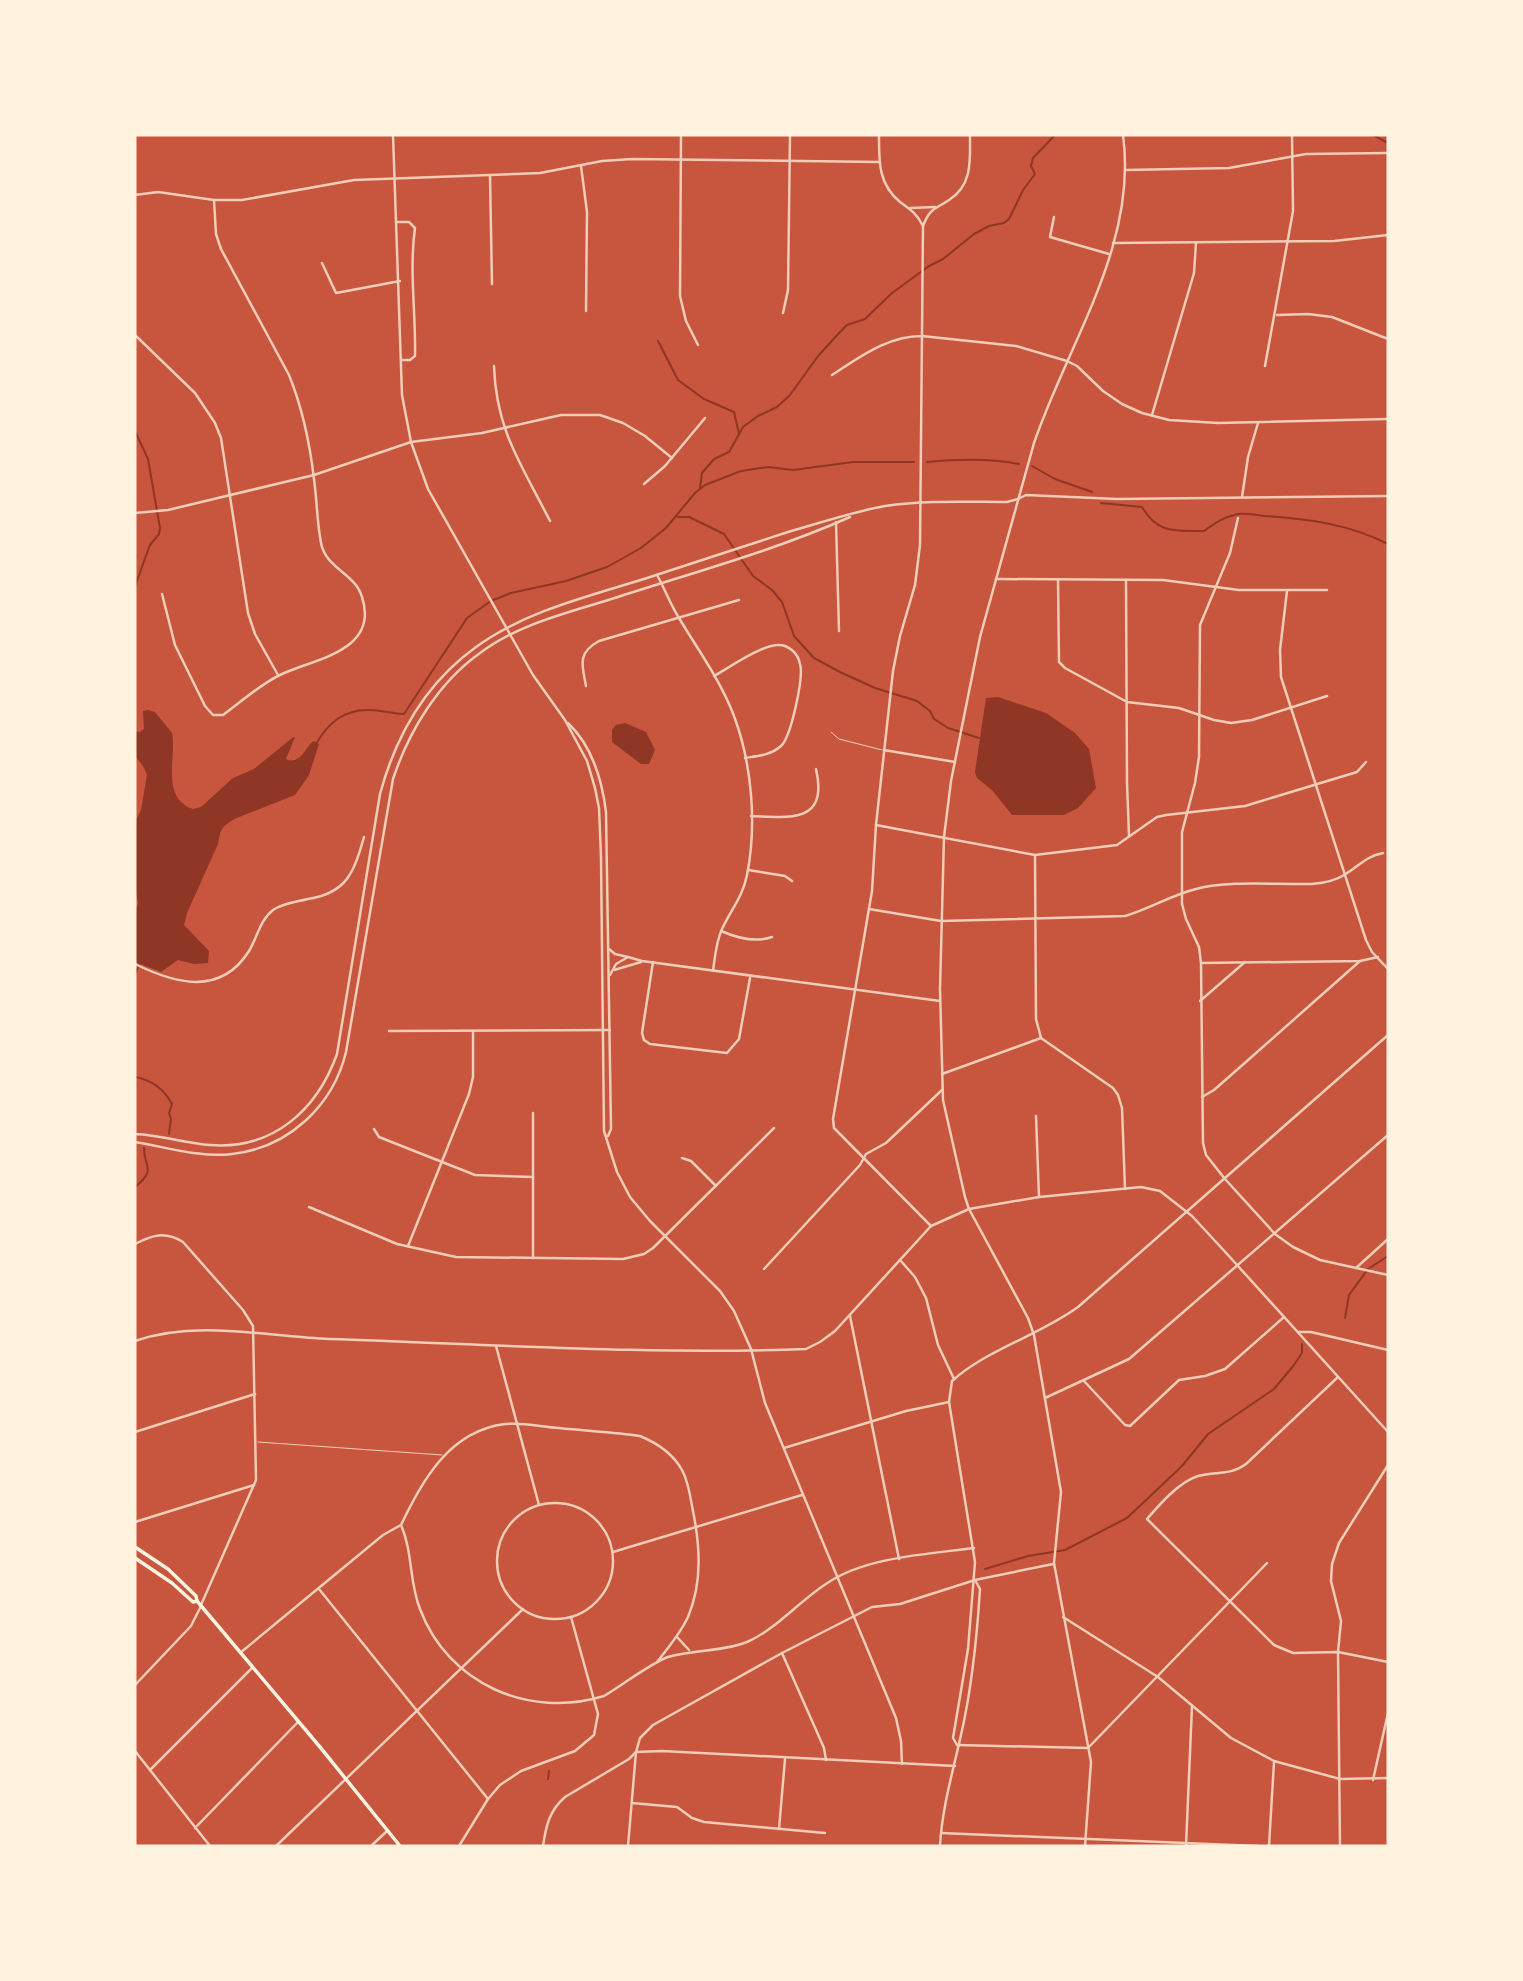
<svg xmlns="http://www.w3.org/2000/svg" width="1523" height="1981" font-family="Quicksand,sans-serif">
	<style>
		.water { fill: #8f3625 }
		.lines { fill: none; stroke-linecap: round; stroke-linejoin: round }
		.stream { stroke: #8f3625; stroke-width: 2 }
		.service { stroke: #f1ccb7; stroke-width: 1 }
		.minor { stroke: #f1ccb7; stroke-width: 2.5 }
		.tertiary { stroke: #f1ccb7; stroke-width: 2.5 }
		.primary { stroke: #fff3e0; stroke-width: 3.5 }
	</style>
	<rect width="100%" height="100%" fill="#c8553d"/>
	<g class="water">
		<path d="M998 697 1046 713 1075 733 1089 749 1096 788 1078 808 1064 815H1012L992 790 977 778 975 772 986 698Z"/>
		<path d="M148 710 155 712 172 733C177 756 160 798 193 809L201 807 233 778 254 769 292 738 295 737 286 759C298 765 304 752 311 743L314 741 319 744 309 775 295 795 234 819 224 826 220 833 218 844 187 913 184 925 209 951 208 963 194 964 178 960 161 972 135 962V913L138 903 135 888V822L141 810 147 775 143 766 135 756V731L140 732 144 729 143 711Z"/>
		<path d="M625 723 646 732 655 750 649 764H641L612 742V730L616 725Z"/>
	</g>
	<g class="lines">
		<g class="stream">
			<path d="M1373 135 1388 143"/>
			<path d="M658 341 678 380 704 399 734 412 739 434"/>
			<path d="M135 431 148 459 160 528 159 534 150 545 135 586"/>
			<path d="M927 462C958 459 989 458 1019 464"/>
			<path d="M1032 466 1055 479 1092 492"/>
			<path d="M700 488 702 473 714 459 729 452 743 427 758 416 777 407 790 395 818 356 841 331 847 325 865 319 892 293 929 266 943 259 974 234 989 226 1004 223 1009 219 1023 190 1035 174 1031 166 1033 158 1055 135"/>
			<path d="M1101 503 1142 507C1158 534 1175 531 1204 531 1215 523 1224 517 1238 514 1247 513 1256 515 1265 516 1308 519 1349 524 1388 544"/>
			<path d="M678 517H689L724 534 753 576 772 590 782 602 794 636 814 658 840 672 875 688 917 701 930 711 934 719 948 728 979 738"/>
			<path d="M316 744C328 723 344 709 370 710 382 710 393 714 404 714L467 618 491 601 511 593 566 581 607 567 641 548 666 528 695 493 705 485 741 471 768 467 793 470 853 462H914"/>
			<path d="M135 975 140 962"/>
			<path d="M135 1077C152 1080 164 1089 172 1104L169 1113 171 1119 169 1134"/>
			<path d="M135 1187C157 1169 144 1168 144 1148"/>
			<path d="M1345 1318 1349 1295 1368 1269 1388 1256"/>
			<path d="M985 1569 1028 1556 1065 1550 1127 1518 1182 1466 1208 1434 1274 1389 1294 1365 1302 1353V1344"/>
			<path d="M548 1779 549 1771"/>
		</g>
		<g class="service">
			<path d="M831 732 839 739 882 750"/>
			<path d="M258 1442 442 1455"/>
		</g>
		<g class="minor">
			<path d="M681 135 680 296 686 321 698 345"/>
			<path d="M879 135C879 161 878 184 900 202 911 210 917 214 923 226L920 545 915 585 900 636 893 671 876 825 872 891 833 1119 834 1128 931 1226"/>
			<path d="M581 166 587 212 586 311"/>
			<path d="M1126 170 1229 168 1306 154 1388 153"/>
			<path d="M490 176 492 284"/>
			<path d="M135 195 158 192 214 200H242L354 180 540 173 602 161 632 159 879 162"/>
			<path d="M910 208 935 207"/>
			<path d="M1054 217 1050 237 1109 254"/>
			<path d="M396 222H409L415 228C409 271 416 313 415 356L410 360H401"/>
			<path d="M923 226C930 208 934 210 949 200 973 185 970 159 970 135"/>
			<path d="M1113 243 1334 241 1388 235"/>
			<path d="M322 263 336 293 400 281"/>
			<path d="M783 313 788 290 790 135"/>
			<path d="M1277 315 1308 314 1332 317 1388 339"/>
			<path d="M135 335 195 393 215 423 221 438 248 613 255 634 278 675"/>
			<path d="M494 366C496 431 522 465 550 521"/>
			<path d="M1265 366 1293 211 1292 135"/>
			<path d="M832 375C860 357 887 336 922 336L1016 346 1067 361 1077 366 1103 391 1122 404 1142 413 1169 420 1218 423 1388 419"/>
			<path d="M1152 415 1194 273 1196 243"/>
			<path d="M644 484 665 466 705 418"/>
			<path d="M1242 497 1248 457 1258 423"/>
			<path d="M1018 499 1026 495 1117 499 1388 496"/>
			<path d="M135 513 168 510 314 475 411 442 482 433 561 415H600L623 423 645 436 672 458"/>
			<path d="M1238 518 1230 553 1200 625 1199 757 1195 783 1182 832V904L1186 919 1199 947 1201 963 1203 1143 1206 1155 1225 1179 1275 1234 1293 1247 1320 1260 1388 1275"/>
			<path d="M836 522 839 631"/>
			<path d="M657 575C665 589 670 604 679 618 698 650 721 681 734 716 752 764 757 825 747 875 743 896 731 910 722 929 716 942 715 957 713 971"/>
			<path d="M996 579 1163 580 1239 590H1327"/>
			<path d="M1058 579 1059 662 1065 668 1127 702 1179 708 1214 720 1231 723 1252 720 1327 696"/>
			<path d="M1126 580 1127 783 1129 836"/>
			<path d="M1287 591 1280 650 1281 677 1366 940 1372 952 1388 969"/>
			<path d="M162 594 175 645 205 706 213 715H223C241 702 259 685 280 675 312 659 380 652 362 597 355 573 326 569 321 543 317 522 317 501 314 479 310 445 302 407 289 375L221 249 216 234 214 200"/>
			<path d="M714 676C730 667 760 646 777 645 788 644 798 653 800 664 804 677 791 737 781 746 771 755 758 756 745 758"/>
			<path d="M586 686C582 665 577 653 599 641L739 600"/>
			<path d="M884 750 955 762"/>
			<path d="M751 816C788 817 829 825 816 769"/>
			<path d="M876 825 1035 855 1117 845 1157 817 1166 815 1245 806 1357 772 1366 762"/>
			<path d="M1035 855 1036 1019 1041 1038 1113 1088 1118 1095 1122 1108 1125 1189"/>
			<path d="M748 870 785 876 792 881"/>
			<path d="M869 909 941 921 1125 916C1150 909 1171 895 1196 889 1229 880 1277 885 1312 884 1323 883 1335 881 1344 875 1358 867 1366 856 1383 853"/>
			<path d="M721 931C737 938 755 943 772 937"/>
			<path d="M609 949 615 954 628 957"/>
			<path d="M653 962 642 1033 644 1040 650 1044 727 1053 739 1039 750 978"/>
			<path d="M1201 963 1360 961 1378 957"/>
			<path d="M135 964C174 983 220 997 249 951 257 938 260 920 273 910 283 903 296 902 308 899 347 893 354 872 364 837"/>
			<path d="M614 970 641 962"/>
			<path d="M610 975 616 964 628 957 642 961 940 1001"/>
			<path d="M1200 1001 1245 962"/>
			<path d="M389 1031 610 1030"/>
			<path d="M942 1074 1041 1038"/>
			<path d="M1202 1097 1214 1090 1247 1061 1360 961"/>
			<path d="M533 1113V1258"/>
			<path d="M1036 1116 1039 1197"/>
			<path d="M374 1129 379 1137 475 1175 533 1177"/>
			<path d="M682 1158 691 1161 716 1186"/>
			<path d="M309 1207 397 1244 456 1257 623 1259 644 1254 653 1248 774 1128"/>
			<path d="M969 1209 1039 1197 1141 1187 1160 1191 1192 1216 1228 1255 1388 1432"/>
			<path d="M408 1246 469 1094 473 1077V1031"/>
			<path d="M900 1260 915 1277 926 1298 938 1345 954 1379"/>
			<path d="M1356 1268 1388 1239"/>
			<path d="M764 1269 860 1165 866 1154 886 1143 942 1090"/>
			<path d="M850 1316 899 1559"/>
			<path d="M1299 1332H1311L1388 1350"/>
			<path d="M496 1346 539 1505"/>
			<path d="M751 1349 765 1403 896 1718 901 1741 902 1764"/>
			<path d="M1338 1377 1246 1464C1230 1476 1216 1471 1198 1476 1179 1482 1160 1504 1147 1519L1274 1645 1293 1653 1338 1652 1388 1662"/>
			<path d="M1084 1381 1125 1425 1130 1426 1179 1380 1205 1376 1225 1369 1284 1317"/>
			<path d="M1045 1398 1129 1359 1388 1135"/>
			<path d="M135 1432 255 1394"/>
			<path d="M784 1448 906 1411 949 1402"/>
			<circle cx="555" cy="1561" r="58"/>
			<path d="M135 1522 254 1485"/>
			<path d="M613 1552 802 1495"/>
			<path d="M319 1589 488 1799"/>
			<path d="M1063 1617 1158 1677 1231 1738 1274 1761 1340 1779 1388 1778"/>
			<path d="M677 1637 689 1650"/>
			<path d="M240 1653 383 1535 401 1525"/>
			<path d="M782 1653 824 1748 826 1760"/>
			<path d="M657 1662C668 1648 680 1634 688 1617 703 1581 700 1544 692 1506 690 1494 688 1481 682 1470 673 1454 657 1443 640 1436 614 1432 586 1431 559 1428 542 1427 523 1422 505 1424 449 1431 423 1480 401 1525 413 1552 409 1582 420 1609 448 1684 529 1719 604 1696 621 1686 651 1663 668 1657 694 1649 723 1652 747 1642 777 1629 801 1599 829 1582 867 1557 929 1554 974 1548"/>
			<path d="M135 1685 191 1626 201 1606"/>
			<path d="M957 1745 1088 1748 1267 1563"/>
			<path d="M150 1770 252 1668"/>
			<path d="M1373 1780 1388 1713"/>
			<path d="M632 1803 677 1807 692 1818 704 1822 825 1833"/>
			<path d="M195 1828 298 1722"/>
			<path d="M779 1829 785 1759"/>
			<path d="M941 1833 1258 1846"/>
			<path d="M276 1846 523 1609"/>
			<path d="M371 1846 386 1832"/>
			<path d="M459 1846 488 1799 500 1785 521 1771 575 1751 594 1735 598 1714 571 1617"/>
			<path d="M543 1846C546 1826 549 1811 565 1797L629 1759 636 1752 640 1738 653 1725 782 1653 872 1607 900 1604 975 1580 1053 1564"/>
			<path d="M628 1846 636 1752 662 1751 955 1766"/>
			<path d="M1186 1846 1192 1706"/>
			<path d="M1269 1846 1274 1762"/>
			<path d="M1340 1846 1338 1652 1341 1621 1331 1581 1332 1564 1339 1543 1388 1465"/>
		</g>
		<g class="tertiary">
			<path d="M393 135 402 395 411 442 428 489 533 675 565 720 587 761 595 788 599 808 601 857 604 1131 617 1172 630 1197 650 1221 720 1291 734 1311 751 1349"/>
			<path d="M568 723C592 746 602 779 606 812L611 1129 608 1136"/>
			<path d="M135 1134C160 1135 185 1143 210 1145 273 1150 317 1110 337 1054L380 794C396 735 426 683 476 647 525 611 590 596 647 578 694 563 741 547 788 532 820 523 852 512 885 506 925 500 966 502 1007 502L1018 499"/>
			<path d="M135 1142C165 1147 201 1158 232 1154 288 1148 333 1106 346 1052L393 779C409 731 438 683 480 653 520 623 571 612 618 597 695 572 776 550 850 517"/>
			<path d="M135 1244C152 1235 165 1231 183 1242L243 1310 253 1326 256 1480 201 1605"/>
			<path d="M135 1341C196 1320 265 1336 329 1339 488 1344 648 1355 806 1349L820 1342 835 1331 931 1226 969 1209"/>
			<path d="M957 1745 953 1738 968 1649 975 1562 949 1402 952 1381C986 1350 1038 1336 1078 1307L1388 1035"/>
			<path d="M135 1751 210 1846"/>
			<path d="M940 1846C942 1808 953 1771 961 1735 972 1687 977 1637 980 1589L975 1580"/>
			<path d="M1085 1846 1091 1762 1054 1563 1061 1492 1034 1335 1028 1318 969 1209 965 1197 943 1100 940 989 944 837 951 781 980 637 1034 443C1068 343 1138 245 1123 135"/>
		</g>
		<g class="primary">
			<path d="M135 1547 168 1569 196 1596 197 1601 320 1747 400 1846"/>
			<path d="M135 1558 172 1583 193 1602 197 1601"/>
		</g>
	</g>
	<rect width="1523" height="1981" fill="none" stroke="#fff3e0" stroke-width="273"/>
</svg>
